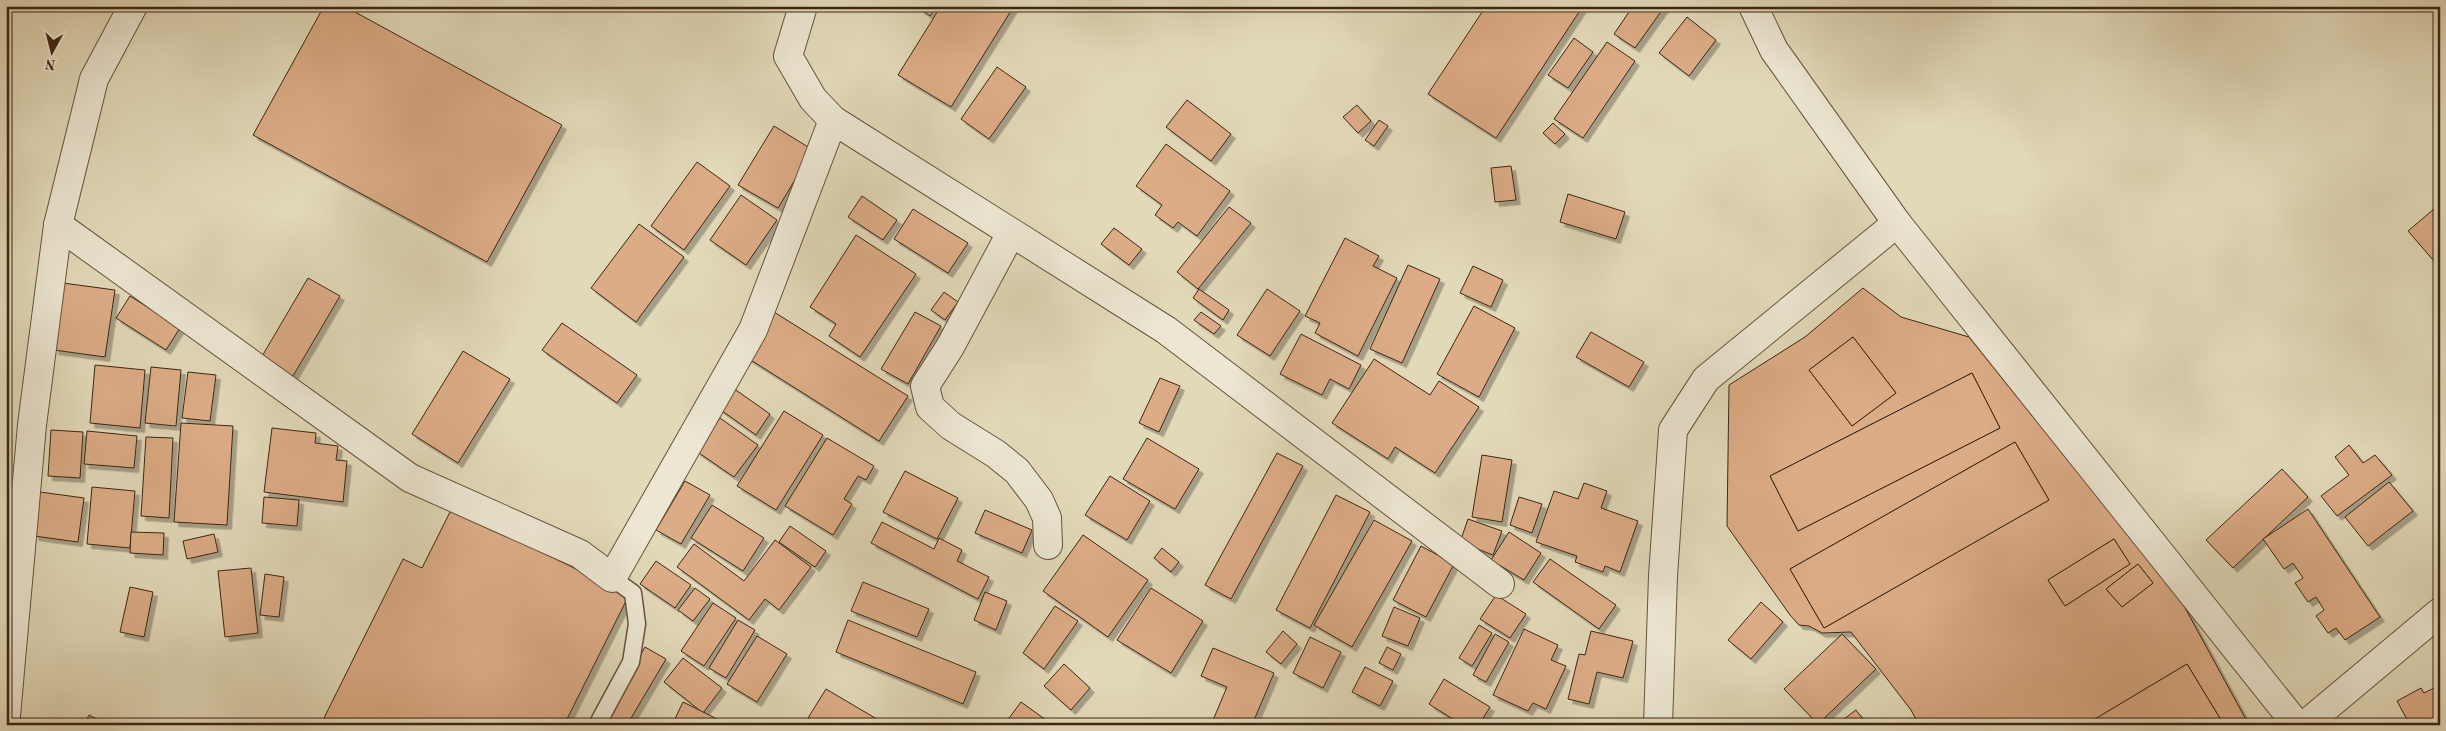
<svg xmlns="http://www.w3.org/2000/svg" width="2446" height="731" font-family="'Old Standard TT',serif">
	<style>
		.building { fill: #dcac86; stroke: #3c2614; fill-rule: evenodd; filter: url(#shadow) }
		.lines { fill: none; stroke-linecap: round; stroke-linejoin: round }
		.lane-casing { stroke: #66533d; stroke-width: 19 }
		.street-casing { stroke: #66533d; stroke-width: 30 }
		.lane { stroke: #ece6d2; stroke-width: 16 }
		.street { stroke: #ece6d2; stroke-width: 28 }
	</style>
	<defs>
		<filter id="shadow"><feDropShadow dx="4.5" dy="4.5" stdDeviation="0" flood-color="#0004"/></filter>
	</defs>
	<rect width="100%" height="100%" fill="#e2d9b9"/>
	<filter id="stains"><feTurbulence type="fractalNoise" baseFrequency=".004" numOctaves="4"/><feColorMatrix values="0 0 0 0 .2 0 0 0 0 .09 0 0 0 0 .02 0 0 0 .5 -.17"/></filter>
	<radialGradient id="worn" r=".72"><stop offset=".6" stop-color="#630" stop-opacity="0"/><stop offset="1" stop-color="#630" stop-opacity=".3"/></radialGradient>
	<g class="building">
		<path d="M324 6H344L562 125 487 262 253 135Z"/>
		<path d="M916 6H936L930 16Z"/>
		<path d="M941 6H1014L951 107 898 75Z"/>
		<path d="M1486 6H1583L1496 138 1428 94Z"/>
		<path d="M1633 6H1665L1635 48 1614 34Z"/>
		<path d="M1687 17 1716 40 1689 76 1659 53Z"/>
		<path d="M1574 38 1593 52 1568 88 1548 75Z"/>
		<path d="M1607 42 1635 61 1583 138 1554 119Z"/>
		<path d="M997 67 1026 87 989 139 961 119Z"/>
		<path d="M1187 100 1231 134 1211 161 1166 127Z"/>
		<path d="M1357 105 1371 121 1358 133 1343 117Z"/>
		<path d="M1379 120 1388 126 1374 146 1365 140Z"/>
		<path d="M1553 123 1565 134 1555 144 1543 133Z"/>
		<path d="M774 126 813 150 778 208 738 185Z"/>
		<path d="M1166 144 1230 191 1197 236 1178 222 1173 228 1155 215 1162 205 1136 186Z"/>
		<path d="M697 162 730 186 684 250 651 226Z"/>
		<path d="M1511 166 1516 200 1495 202 1491 168Z"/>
		<path d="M1568 194 1625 212 1616 239 1560 222Z"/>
		<path d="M741 195 777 220 746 265 710 240Z"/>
		<path d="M862 196 897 220 883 240 848 217Z"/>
		<path d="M1229 207 1251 223 1198 289 1177 272Z"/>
		<path d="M913 209 968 243 948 273 894 239Z"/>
		<path d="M2434 209 2440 216V268L2408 231Z"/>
		<path d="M639 224 684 257 636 322 591 288Z"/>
		<path d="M1114 228 1142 249 1129 265 1101 244Z"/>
		<path d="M856 235 916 274 860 357 829 336 836 324 810 307Z"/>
		<path d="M1345 238 1379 256 1373 266 1397 278 1358 356 1315 333 1320 323 1305 316Z"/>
		<path d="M1408 265 1440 279 1402 363 1370 349Z"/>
		<path d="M1473 266 1503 280 1491 307 1460 293Z"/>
		<path d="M308 278 340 296 293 376 261 358Z"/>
		<path d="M63 283 115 290 105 357 54 350Z"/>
		<path d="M1863 288 1901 317 1969 337 2066 458 2119 516 2166 573 2249 725H2213L2221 720 2187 664 2085 725H1919L1911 710 1851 632 1822 633 1809 626 1799 625 1790 615 1727 526 1729 385 1805 337ZM1853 337 1896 393 1852 426 1809 370ZM1972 373 2000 428 1798 531 1770 476ZM2015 442 2049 500 1824 628 1790 569ZM2114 539 2130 564 2065 606 2048 580ZM2138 564 2153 583 2122 607 2106 589Z"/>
		<path d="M1199 289 1229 310 1223 320 1193 298Z"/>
		<path d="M1267 289 1300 311 1270 356 1237 335Z"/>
		<path d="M944 292 958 302 945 320 931 310Z"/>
		<path d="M130 296 180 328 166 350 116 318Z"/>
		<path d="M1474 306 1515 328 1479 397 1437 374Z"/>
		<path d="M774 312 908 396 879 441 746 357Z"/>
		<path d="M915 312 941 326 908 384 881 369Z"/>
		<path d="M1201 312 1221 326 1214 334 1194 320Z"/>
		<path d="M562 323 637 375 617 403 542 350Z"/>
		<path d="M1591 332 1644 362 1629 387 1576 357Z"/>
		<path d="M1301 334 1361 365 1349 389 1330 379 1322 395 1280 374Z"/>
		<path d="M1853 337 1896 393 1852 426 1809 370Z"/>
		<path d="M463 351 510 379 458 463 412 434Z"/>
		<path d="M1374 359 1430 395 1439 381 1479 407 1435 473 1395 447 1388 459 1332 423Z"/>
		<path d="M95 365 145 370 140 428 90 423Z"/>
		<path d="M151 367 181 370 176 426 145 423Z"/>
		<path d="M188 372 216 375 210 421 182 418Z"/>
		<path d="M1972 373 2000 428 1798 531 1770 476Z"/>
		<path d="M1160 378 1180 386 1159 432 1139 423Z"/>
		<path d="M733 388 770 414 756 435 718 408Z"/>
		<path d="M784 411 823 435 776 510 737 486Z"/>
		<path d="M720 418 758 445 734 477 696 451Z"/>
		<path d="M181 423 233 426 227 525 174 522Z"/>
		<path d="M272 428 316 433 315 443 338 446 336 460 347 461 343 502 264 492Z"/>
		<path d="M51 430 83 432 80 478 48 476Z"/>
		<path d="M87 431 137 436 134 468 84 464Z"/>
		<path d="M146 437 173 438 169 518 141 516Z"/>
		<path d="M827 438 874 466 866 480 858 476 844 499 852 504 833 535 785 506Z"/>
		<path d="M1147 438 1199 469 1175 509 1123 479Z"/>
		<path d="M2015 442 2049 500 1824 628 1790 569Z"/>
		<path d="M2349 445 2363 463 2375 455 2392 475 2337 516 2321 496 2349 475 2335 457Z"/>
		<path d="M1277 453 1303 466 1231 599 1205 585Z"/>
		<path d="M1482 455 1512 460 1502 522 1472 517Z"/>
		<path d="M2282 469 2308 497 2233 568 2206 540Z"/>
		<path d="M905 471 958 498 937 539 883 512Z"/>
		<path d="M1110 476 1150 501 1127 540 1085 515Z"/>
		<path d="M685 481 710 495 681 544 656 530Z"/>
		<path d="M2389 482 2413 511 2368 546 2345 517Z"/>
		<path d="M1584 483 1607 491 1601 508 1638 521 1620 572 1605 566 1603 572 1575 562 1577 556 1536 542 1554 491 1578 499Z"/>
		<path d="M92 487 135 491 130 548 87 544Z"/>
		<path d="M40 492 84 498 78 542 34 536Z"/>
		<path d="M1336 495 1370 512 1310 628 1276 610Z"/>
		<path d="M264 497 299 500 297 526 262 523Z"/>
		<path d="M1519 497 1542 504 1532 533 1510 525Z"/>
		<path d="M712 505 764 538 743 571 691 538Z"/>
		<path d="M452 508 629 595 564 725H338L324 718 403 559 422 568Z"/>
		<path d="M2308 509 2380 617 2345 640 2336 628 2328 633 2316 616 2324 610 2316 597 2308 602 2295 583 2303 578 2293 563 2284 569 2263 539Z"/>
		<path d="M985 510 1032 530 1022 553 975 533Z"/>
		<path d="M1468 519 1502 531 1493 555 1460 542Z"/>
		<path d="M1374 520 1412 541 1352 647 1314 625Z"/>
		<path d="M882 522 934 549 939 538 962 550 957 561 989 577 978 599 871 543Z"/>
		<path d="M790 526 826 551 815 567 779 542Z"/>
		<path d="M131 532 164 533 163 555 130 553Z"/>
		<path d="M1509 532 1541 553 1524 580 1491 560Z"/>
		<path d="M214 534 218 552 187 559 183 541Z"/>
		<path d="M1083 535 1148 580 1108 637 1043 591Z"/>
		<path d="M2114 539 2130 564 2065 606 2048 580Z"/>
		<path d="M775 540 811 567 779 610 765 599 749 620 677 567 694 544 744 581Z"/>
		<path d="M1421 546 1454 564 1426 617 1393 600Z"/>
		<path d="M1162 548 1179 562 1171 572 1154 558Z"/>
		<path d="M1550 559 1616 605 1599 629 1533 582Z"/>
		<path d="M656 561 691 585 675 608 640 584Z"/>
		<path d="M2138 564 2153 583 2122 607 2106 589Z"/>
		<path d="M251 568 258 633 225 637 218 571Z"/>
		<path d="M265 574 284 577 279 617 260 615Z"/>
		<path d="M863 582 929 609 917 637 851 611Z"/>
		<path d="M130 587 153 592 144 637 120 632Z"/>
		<path d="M695 588 710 599 693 621 678 610Z"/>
		<path d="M1151 588 1203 621 1171 673 1117 640Z"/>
		<path d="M985 592 1007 601 996 630 974 620Z"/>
		<path d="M1496 595 1526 614 1510 638 1480 619Z"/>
		<path d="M1761 602 1783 622 1751 659 1728 640Z"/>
		<path d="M713 603 736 618 704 666 681 651Z"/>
		<path d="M1055 606 1078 621 1044 669 1023 653Z"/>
		<path d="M1394 607 1420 618 1408 646 1382 636Z"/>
		<path d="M738 620 755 630 726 678 709 668Z"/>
		<path d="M848 620 976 672 963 704 836 652Z"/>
		<path d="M1479 625 1492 633 1472 666 1459 658Z"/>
		<path d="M1524 629 1558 645 1551 660 1566 666 1546 709 1533 703 1528 711 1493 695Z"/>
		<path d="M1283 631 1297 644 1281 664 1266 652Z"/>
		<path d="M1591 631 1633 641 1623 678 1597 672 1589 704 1568 699 1579 654 1585 655Z"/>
		<path d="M1495 634 1509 642 1486 682 1473 675Z"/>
		<path d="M1842 634 1876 669 1818 724 1784 689Z"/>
		<path d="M757 636 787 654 757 702 727 684Z"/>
		<path d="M1310 637 1341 652 1323 688 1293 673Z"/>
		<path d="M645 647 666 659 627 725H613L603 719Z"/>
		<path d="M1387 647 1401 654 1393 670 1379 663Z"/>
		<path d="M1213 648 1274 673 1252 725H1211L1227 687 1201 676Z"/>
		<path d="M683 658 722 688 703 713 664 682Z"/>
		<path d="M1064 664 1090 688 1071 710 1044 686Z"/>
		<path d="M2187 664 2221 720 2213 725H2085Z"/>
		<path d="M1365 667 1393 681 1380 706 1352 692Z"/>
		<path d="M1444 679 1490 707 1479 725H1462L1429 704Z"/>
		<path d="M2440 685V725H2410L2397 701 2421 688 2424 693Z"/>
		<path d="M826 689 887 725H819L808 718Z"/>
		<path d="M683 702 729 725H672Z"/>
		<path d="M1021 702 1053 725H1004Z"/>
		<path d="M1856 710 1867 725H1836Z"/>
		<path d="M89 715 109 725H84Z"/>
	</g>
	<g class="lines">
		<defs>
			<path id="lane" d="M597 725 631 662 637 624 633 593 612 578"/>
			<g id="street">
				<path d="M803 6 788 56 813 99 833 120 1166 330 1500 584"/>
				<path d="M1753 6 1774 50 1897 223 2297 725"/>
				<path d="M58 225 410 478 580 554 612 578 753 330 833 120"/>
				<path d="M1011 233 950 347 925 386 930 407 951 426 996 454 1017 471 1039 500 1047 518 1048 545"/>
				<path d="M6 716 32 425 58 225 94 79 133 6"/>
				<path d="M1658 725 1663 576 1673 430 1706 379 1897 223"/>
				<path d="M2305 725 2440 612"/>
			</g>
		</defs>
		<use href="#lane" class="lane-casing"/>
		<use href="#street" class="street-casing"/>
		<use href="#lane" class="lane"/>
		<use href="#street" class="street"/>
	</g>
	<rect width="2446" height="731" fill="none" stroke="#e2d9b9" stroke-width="25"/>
	<rect x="8" y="8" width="2431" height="716" fill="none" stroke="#3c2614" stroke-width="2.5"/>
	<rect x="12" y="12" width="2421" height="706" fill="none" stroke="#3c2614"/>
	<g transform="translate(52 52) rotate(187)" stroke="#ece6d2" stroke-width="4" paint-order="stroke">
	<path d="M0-4L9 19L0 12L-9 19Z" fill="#3c2614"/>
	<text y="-8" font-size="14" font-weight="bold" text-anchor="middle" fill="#3c2614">N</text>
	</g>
	<rect width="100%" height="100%" filter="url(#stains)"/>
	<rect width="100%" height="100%" fill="url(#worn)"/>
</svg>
